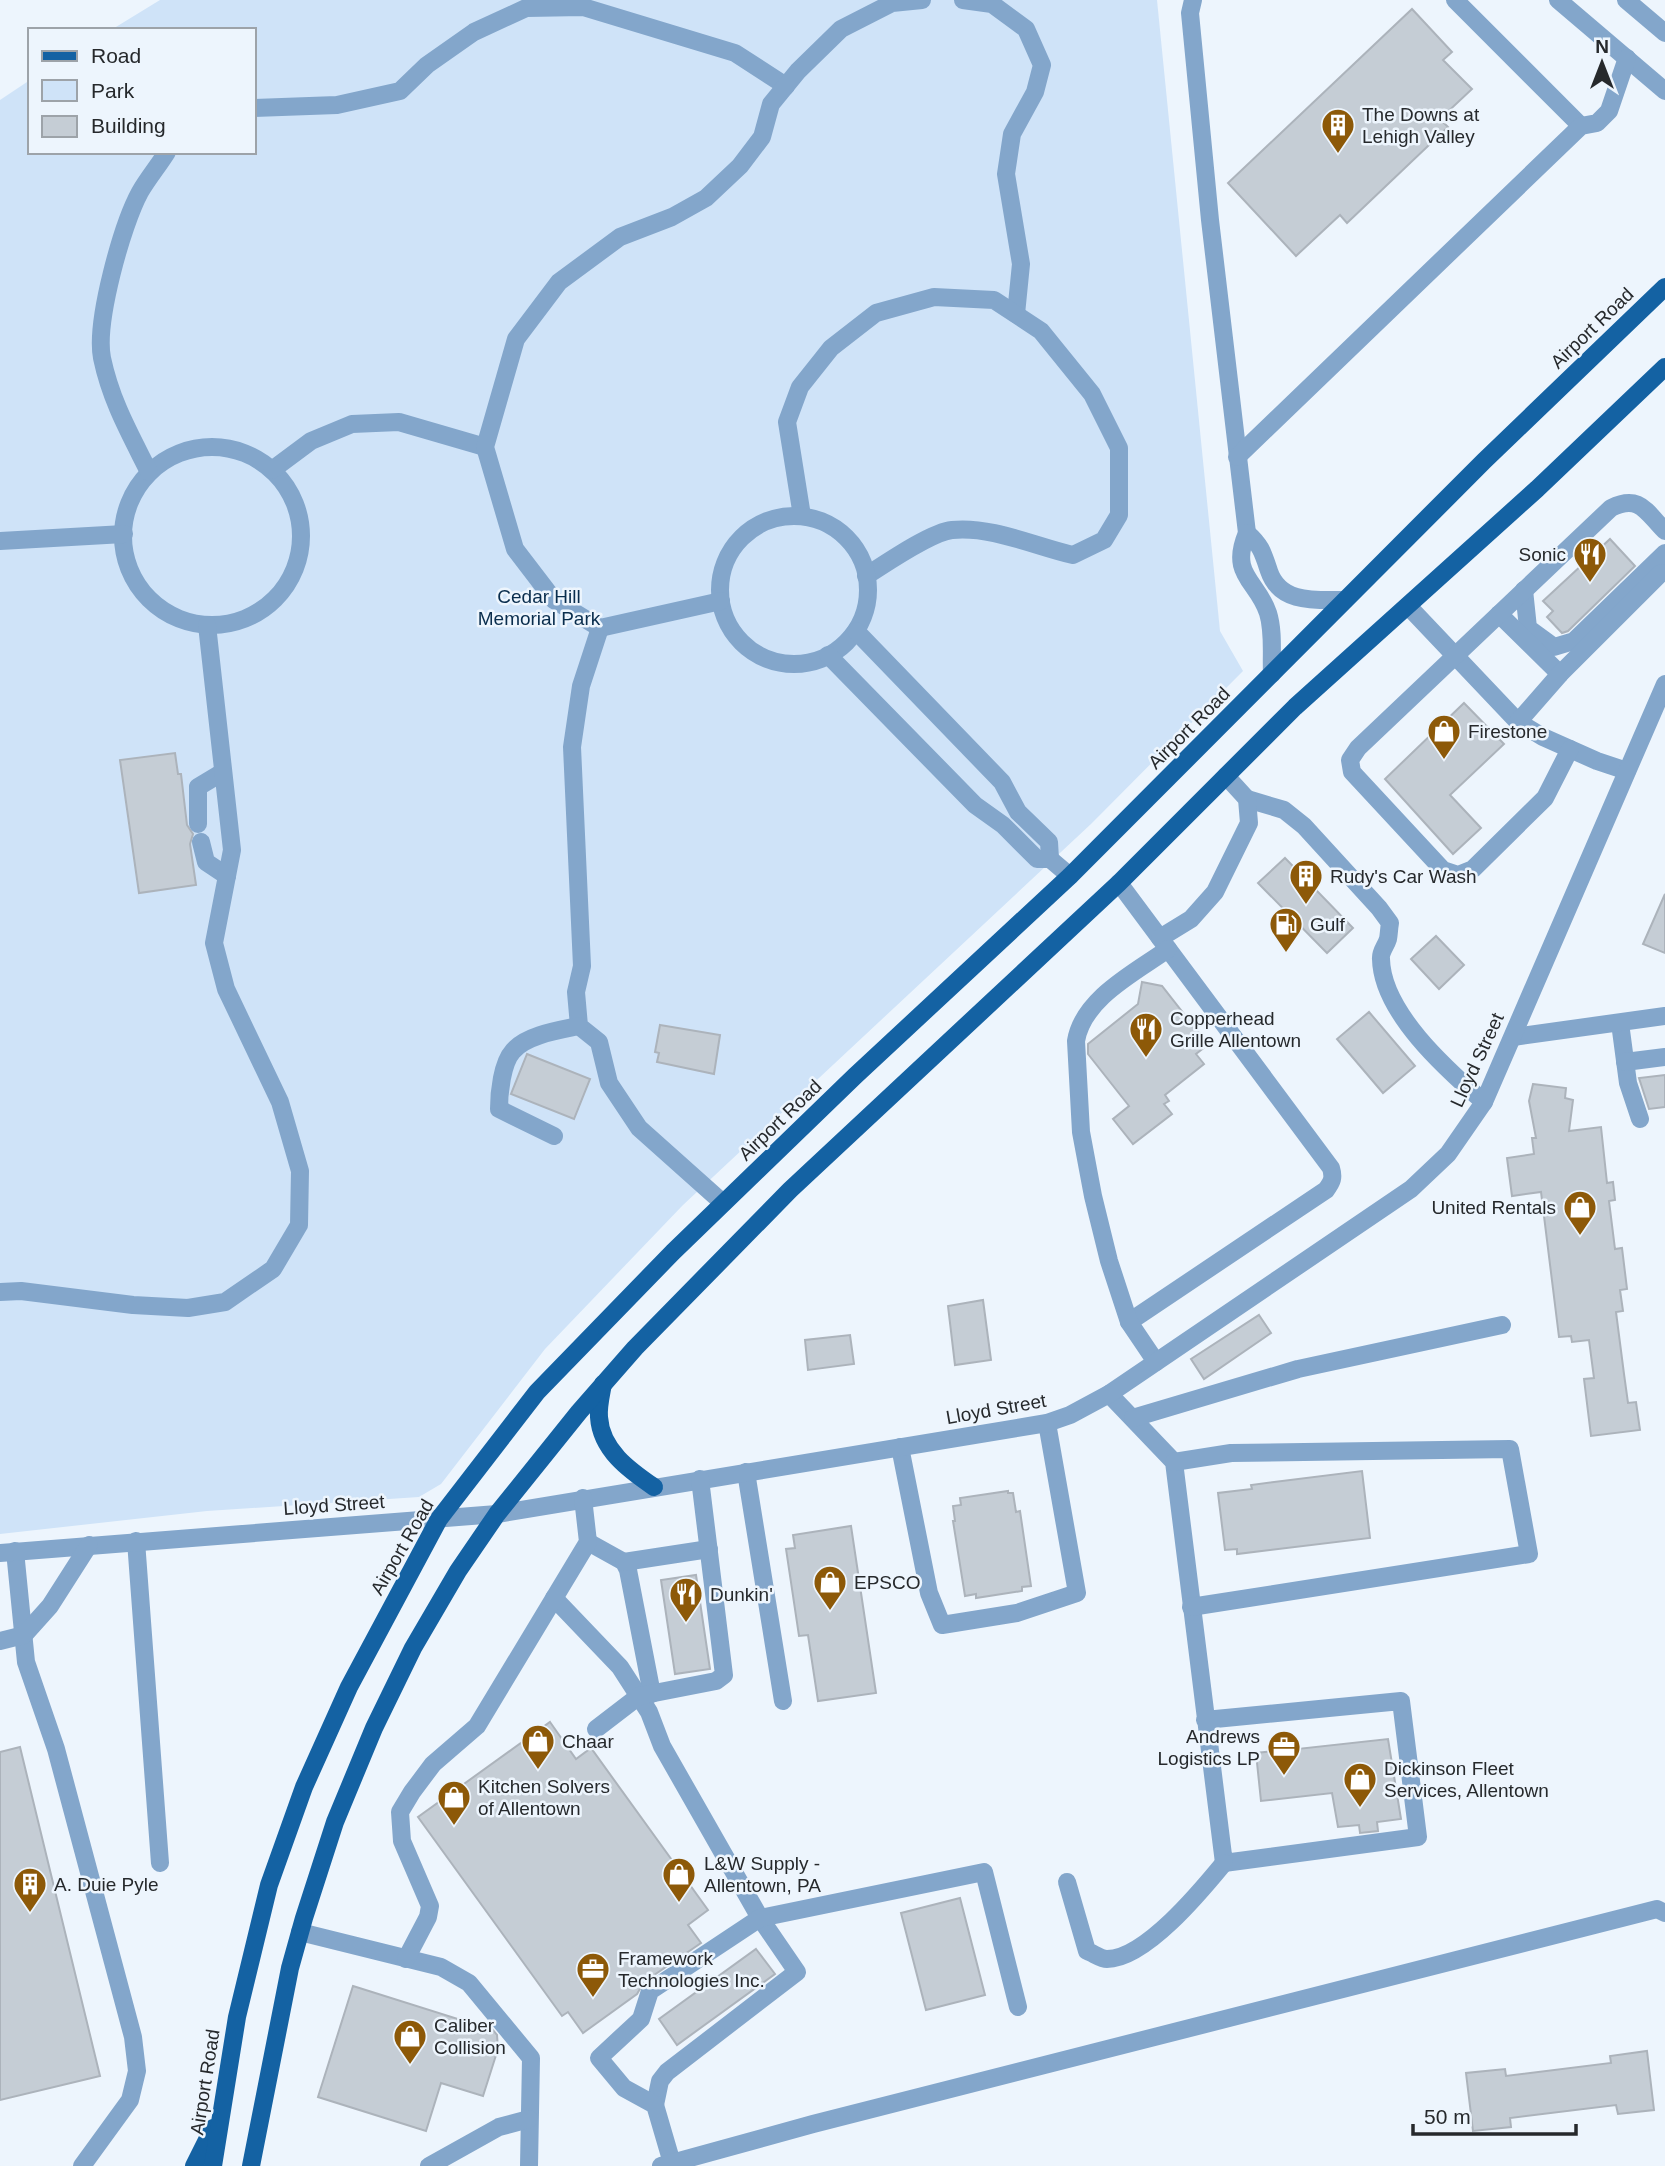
<svg xmlns="http://www.w3.org/2000/svg" width="1665" height="2166" font-family="Helvetica,sans-serif">
	<style>
		.green { fill: #cfe3f8 }
		.building { fill: #c5cdd5; stroke: #acb3bb; stroke-width: 2 }
		.lines { fill: none; stroke-linecap: round; stroke-linejoin: round }
		.minor { stroke: #83a6cb; stroke-width: 18 }
		.major { stroke: #1462a3; stroke-width: 18 }
		.labels { text-anchor: middle; dominant-baseline: central; stroke-width: 5; stroke-linejoin: round; paint-order: stroke }
		.poi-label { font-size: 19px; fill: #26292c; stroke: #edf5fd; text-anchor: start }
		.street-label { font-size: 19px; fill: #26292c; stroke: #edf5fd }
		.park-label { font-size: 19px; fill: #092d4d; stroke: #edf5fd }
	</style>
	<rect width="100%" height="100%" fill="#edf5fd"/>
	<path class="green" d="M160 0H1157L1220 631 1243 671 1091 824 683 1205 545 1349 441 1484 419 1497 207 1511 0 1534V100L30 80V152H254V30H111Z"/>
	<g class="building">
		<path d="M1412 9 1452 52 1443 60 1472 89 1440 119 1448 127 1347 223 1340 215 1296 256 1228 183Z"/>
		<path d="M1610 539 1635 566 1568 631 1562 633 1547 617 1553 611 1543 601Z"/>
		<path d="M1464 703 1504 744 1450 795 1481 828 1453 854 1385 779Z"/>
		<path d="M175 753 178 774H181L187 825 193 834 190 844 196 885 139 893 120 760Z"/>
		<path d="M1285 858 1353 928 1327 953 1258 883Z"/>
		<path d="M1665 894V953L1643 944Z"/>
		<path d="M1436 936 1464 965 1439 989 1411 959Z"/>
		<path d="M1142 982 1162 986 1206 1042 1202 1044 1205 1047 1196 1054 1204 1064 1165 1095 1169 1101 1164 1104 1172 1114 1133 1144 1113 1119 1129 1106 1088 1054V1044L1138 1004Z"/>
		<path d="M1369 1012 1415 1066 1383 1093 1337 1039Z"/>
		<path d="M660 1025 720 1035 714 1074 657 1062 659 1053 655 1052Z"/>
		<path d="M527 1054 590 1079 574 1119 511 1094Z"/>
		<path d="M1665 1075V1107L1649 1109 1639 1078Z"/>
		<path d="M1533 1084 1566 1088 1565 1098 1573 1100 1569 1131 1601 1127 1607 1183 1613 1182 1615 1200 1609 1201 1615 1249 1622 1248 1627 1289 1620 1290 1623 1311 1616 1312 1624 1374 1628 1403 1636 1402 1640 1430 1591 1436 1584 1379 1594 1378 1589 1340 1572 1342 1571 1336 1559 1337 1541 1192 1512 1196 1507 1158 1534 1154 1532 1138H1536L1529 1101Z"/>
		<path d="M983 1300 991 1360 955 1365 948 1306Z"/>
		<path d="M1259 1315 1271 1333 1204 1379 1191 1359Z"/>
		<path d="M850 1335 854 1364 808 1370 805 1340Z"/>
		<path d="M1362 1471 1370 1538 1237 1554V1549L1225 1550 1218 1493 1252 1489 1251 1485Z"/>
		<path d="M1008 1491V1493H1013L1016 1512 1020 1511 1031 1586 1022 1587V1591L976 1598V1594L965 1596 953 1521H955L953 1506 961 1505 960 1498Z"/>
		<path d="M851 1526 876 1693 818 1701 808 1635 799 1636 786 1549 795 1548 793 1535Z"/>
		<path d="M696 1575 710 1669 675 1674 661 1580Z"/>
		<path d="M550 1722 576 1759 591 1748 708 1910 688 1925 701 1943 644 1982 637 1994 583 2033 568 2012 562 2016 418 1817Z"/>
		<path d="M1388 1739 1401 1819 1377 1822 1378 1831 1360 1833 1359 1825 1338 1827 1332 1793 1261 1801 1256 1753 1274 1751 1273 1744 1298 1742V1749Z"/>
		<path d="M20 1747 100 2076 0 2100V1752Z"/>
		<path d="M960 1898 985 1995 926 2010 901 1913Z"/>
		<path d="M756 1949 775 1974 677 2045 659 2019Z"/>
		<path d="M353 1986 493 2030 497 2035 498 2049 483 2096 441 2083 426 2131 318 2097Z"/>
		<path d="M1647 2051 1654 2110 1618 2114 1616 2105 1510 2118 1511 2127 1473 2131 1466 2073 1505 2069 1506 2076 1611 2063 1610 2056Z"/>
	</g>
	<g class="lines">
		<g class="minor">
			<path d="M963 0 992 4 1026 29 1042 65 1035 92 1012 134 1006 174 1021 264 1016 314"/>
			<path d="M1193 0 1190 13 1210 220 1247 533"/>
			<path d="M1455 0 1581 126"/>
			<path d="M1558 0 1665 91"/>
			<path d="M1626 0 1665 33"/>
			<path d="M254 108 337 105 400 91 427 65 474 32 526 8 583 7 735 53 786 86"/>
			<circle cx="212" cy="536" r="89"/>
			<path d="M1237 457 1581 126 1597 123 1609 111 1627 58"/>
			<path d="M272 470 311 441 352 424 399 422 485 447"/>
			<path d="M149 472C130 434 111 401 102 358 95 322 122 225 140 192 148 178 159 165 167 152"/>
			<path d="M802 516 787 422 800 387 831 348 876 313 934 297 994 300 1041 331 1092 394 1119 448V515L1104 540 1073 555C1034 546 992 526 952 530 931 532 885 564 866 576"/>
			<circle cx="794" cy="590" r="74"/>
			<path d="M0 541 124 534"/>
			<path d="M1524 590 1528 628 1554 647 1574 641 1665 553"/>
			<path d="M721 601 600 628 554 600 515 549 485 447 516 339 559 282 620 237 672 217 706 198 740 166 762 137 771 104 798 71 841 29 892 3 922 0"/>
			<path d="M1408 606 1518 722 1543 737 1597 761 1627 771"/>
			<path d="M1499 614 1560 674"/>
			<path d="M600 628 581 686 572 747 582 966 576 992 579 1026 599 1042 609 1083 639 1128 723 1203"/>
			<path d="M856 631 1002 782 1018 812 1049 842 1050 859"/>
			<path d="M828 655 975 805 1003 825 1037 859H1050L1070 876"/>
			<path d="M1272 674C1271 655 1274 632 1268 613 1257 580 1229 575 1247 533 1261 545 1263 553 1269 571 1280 604 1316 600 1345 600"/>
			<path d="M1518 722 1560 674 1661 573"/>
			<path d="M1570 749 1545 798 1473 869 1458 875 1443 870 1352 772 1350 760 1358 748 1611 508C1640 494 1646 512 1665 531"/>
			<path d="M1247 799 1284 810 1304 826 1379 908 1390 923C1389 928 1389 934 1388 939 1386 946 1380 952 1381 959 1382 1012 1446 1069 1484 1102"/>
			<path d="M198 824V787L223 772"/>
			<path d="M201 842 206 862 227 876"/>
			<path d="M1119 883 1331 1168C1334 1178 1332 1182 1326 1190L1129 1322"/>
			<path d="M1160 938 1191 919 1215 892 1249 823 1247 799 1226 776"/>
			<path d="M1620 1023 1628 1083 1640 1119"/>
			<path d="M1513 1037 1665 1016"/>
			<path d="M1625 1062 1665 1057"/>
			<path d="M554 1136 499 1109C499 1093 502 1063 513 1051 526 1035 560 1030 579 1026"/>
			<path d="M0 1292 21 1291 133 1305 188 1308 225 1302 273 1269 299 1225 300 1171 280 1102 226 989 214 943 232 850 207 625"/>
			<path d="M1156 1362 1129 1322 1109 1261 1093 1196 1081 1132 1076 1041C1083 998 1136 972 1168 949"/>
			<path d="M1109 1394 1174 1462 1224 1863 1418 1837 1401 1701 1205 1720"/>
			<path d="M1133 1418 1298 1369 1502 1325"/>
			<path d="M900 1447 929 1593 942 1625 1017 1613 1077 1593 1047 1423"/>
			<path d="M1174 1462 1231 1453 1510 1449 1529 1554 1191 1607"/>
			<path d="M746 1472 783 1701"/>
			<path d="M136 1541 160 1863"/>
			<path d="M588 1542 624 1562 628 1570 652 1694"/>
			<path d="M15 1551 26 1662 56 1749 133 2037 137 2071 130 2100 82 2166"/>
			<path d="M0 1553 497 1514 1047 1423 1070 1415 1109 1394 1411 1189 1448 1154 1484 1102 1665 684"/>
			<path d="M624 1562 709 1549"/>
			<path d="M554 1598 620 1667 649 1712 662 1746 760 1918 797 1972 667 2072 660 2081 655 2105"/>
			<path d="M0 1641 24 1635 50 1606 89 1545"/>
			<path d="M596 1729 639 1696 716 1681 724 1675 700 1479"/>
			<path d="M1067 1882 1087 1951C1093 1953 1101 1959 1107 1959 1145 1959 1201 1891 1224 1863"/>
			<path d="M300 1932 441 1967 469 1983 531 2058 529 2166"/>
			<path d="M406 1959 428 1917 430 1906 402 1841 400 1812 412 1792 433 1764 477 1726 588 1542 583 1498"/>
			<path d="M672 2163 655 2105 624 2088 599 2058 641 2019 650 1991 760 1918 984 1872 1018 2007"/>
			<path d="M429 2166 499 2127 529 2119"/>
			<path d="M661 2166 813 2124 1657 1909 1665 1913"/>
		</g>
		<g class="major">
			<path d="M603 1384C601 1395 598 1407 599 1417 601 1450 629 1470 654 1487"/>
			<path d="M194 2166 213 2128"/>
			<path d="M213 2166 237 2017 269 1885 304 1787 349 1687 439 1519 537 1392 673 1252 855 1076 1070 876 1484 461 1665 287"/>
			<path d="M251 2166 290 1968 304 1918 335 1822 374 1728 413 1648 458 1571 497 1514 579 1412 635 1348 790 1190 1119 883 1295 707 1537 489 1665 367"/>
		</g>
	</g>
	<defs>
		<symbol id="building-pin" viewBox="-11 -11 22 30"><path d="M0 17L-7.5 6A9.5 9.5 0 1 1 7.5 6Z" fill="#8d5908" stroke="#edf5fd"/><path d="M-4-6H4V6H1V3H-1V6H-4ZM-2.5-4.3h1.7v1.8h-1.7ZM.8-4.3h1.7v1.8H.8ZM-2.5-1h1.7V.8h-1.7ZM.8-1h1.7V.8H.8Z" fill="#fff"/></symbol>
		<symbol id="restaurant-pin" viewBox="-11 -11 22 30"><path d="M0 17L-7.5 6A9.5 9.5 0 1 1 7.5 6Z" fill="#8d5908" stroke="#edf5fd"/><path d="M-5-6h1v4h1v-4h1v4h1v-4h1v5L-1.5 .5V6h-2V.5L-5-1ZM5-6V6H3V1.5H1.5Q1.5-4 5-6Z" fill="#fff"/></symbol>
		<symbol id="shop-pin" viewBox="-11 -11 22 30"><path d="M0 17L-7.5 6A9.5 9.5 0 1 1 7.5 6Z" fill="#8d5908" stroke="#edf5fd"/><path d="M-5-2.5h2.3a2.7 3.5 0 0 1 5.4 0H5L5.5 6h-11ZM-1.5-2.5h3a1.5 2.3 0 0 0-3 0Z" fill="#fff"/></symbol>
		<symbol id="fuel-pin" viewBox="-11 -11 22 30"><path d="M0 17L-7.5 6A9.5 9.5 0 1 1 7.5 6Z" fill="#8d5908" stroke="#edf5fd"/><path d="M-5.5-6h7V0h2V4h1.3V-2.5L3-4.5l.8-.8L6-3V5H2.5V1h-1V6h-7ZM-4.2-4.7v3.2H.2V-4.7Z" fill="#fff"/></symbol>
		<symbol id="office-pin" viewBox="-11 -11 22 30"><path d="M0 17L-7.5 6A9.5 9.5 0 1 1 7.5 6Z" fill="#8d5908" stroke="#edf5fd"/><path d="M-6-3h4V-5.5h4V-3h4V5H-6ZM-1-4.5V-3h2v-1.5ZM-6 0V1H6V0Z" fill="#fff"/></symbol>
	</defs>
	<g fill-rule="evenodd">
		<use href="#building-pin" x="1319" y="106" width="38" height="52"/>
		<use href="#restaurant-pin" x="1571" y="535" width="38" height="52"/>
		<use href="#shop-pin" x="1425" y="712" width="38" height="52"/>
		<use href="#building-pin" x="1287" y="857" width="38" height="52"/>
		<use href="#fuel-pin" x="1267" y="905" width="38" height="52"/>
		<use href="#restaurant-pin" x="1127" y="1010" width="38" height="52"/>
		<use href="#shop-pin" x="1561" y="1188" width="38" height="52"/>
		<use href="#shop-pin" x="811" y="1563" width="38" height="52"/>
		<use href="#restaurant-pin" x="667" y="1575" width="38" height="52"/>
		<use href="#shop-pin" x="519" y="1722" width="38" height="52"/>
		<use href="#office-pin" x="1265" y="1728" width="38" height="52"/>
		<use href="#shop-pin" x="1341" y="1760" width="38" height="52"/>
		<use href="#shop-pin" x="435" y="1778" width="38" height="52"/>
		<use href="#shop-pin" x="660" y="1855" width="38" height="52"/>
		<use href="#building-pin" x="11" y="1865" width="38" height="52"/>
		<use href="#office-pin" x="574" y="1950" width="38" height="52"/>
		<use href="#shop-pin" x="391" y="2017" width="38" height="52"/>
	</g>
	<g class="labels">
		<g class="poi-label">
			<text x="1362" y="114">The Downs at<tspan x="1362" dy="22">Lehigh Valley</tspan></text>
			<text x="1566" y="554" text-anchor="end">Sonic</text>
			<text x="1468" y="731">Firestone</text>
			<text x="1330" y="876">Rudy's Car Wash</text>
			<text x="1310" y="924">Gulf</text>
			<text x="1170" y="1018">Copperhead<tspan x="1170" dy="22">Grille Allentown</tspan></text>
			<text x="1556" y="1207" text-anchor="end">United Rentals</text>
			<text x="854" y="1582">EPSCO</text>
			<text x="710" y="1594">Dunkin'</text>
			<text x="1260" y="1736" text-anchor="end">Andrews<tspan x="1260" dy="22">Logistics LP</tspan></text>
			<text x="562" y="1741">Chaar</text>
			<text x="1384" y="1768">Dickinson Fleet<tspan x="1384" dy="22">Services, Allentown</tspan></text>
			<text x="478" y="1786">Kitchen Solvers<tspan x="478" dy="22">of Allentown</tspan></text>
			<text x="704" y="1863">L&amp;W Supply -<tspan x="704" dy="22">Allentown, PA</tspan></text>
			<text x="54" y="1884">A. Duie Pyle</text>
			<text x="618" y="1958">Framework<tspan x="618" dy="22">Technologies Inc.</tspan></text>
			<text x="434" y="2025">Caliber<tspan x="434" dy="22">Collision</tspan></text>
		</g>
		<g class="street-label">
			<text transform="translate(1592 328) rotate(-44)">Airport Road</text>
			<text transform="translate(1189 728) rotate(-45)">Airport Road</text>
			<text transform="translate(1477 1060) rotate(-65)">Lloyd Street</text>
			<text transform="translate(780 1120) rotate(-44)">Airport Road</text>
			<text transform="translate(996 1409) rotate(-10)">Lloyd Street</text>
			<text transform="translate(334 1505) rotate(-4)">Lloyd Street</text>
			<text transform="translate(402 1547) rotate(-60)">Airport Road</text>
			<text transform="translate(205 2082) rotate(-81)">Airport Road</text>
		</g>
		<g class="park-label">
			<text x="539" y="596">Cedar Hill<tspan x="539" dy="22">Memorial Park</tspan></text>
		</g>
	</g>
	<rect x="28" y="28" width="228" height="126" fill="#edf5fd" stroke="#9da3a9" stroke-width="2"/>
	<rect x="42" y="51" width="35" height="10" fill="#1462a3" stroke="#9da3a9" stroke-width="2"/>
	<text x="91" y="63" font-size="21" fill="#26292c">Road</text>
	<rect x="42" y="80" width="35" height="21" fill="#cfe3f8" stroke="#9da3a9" stroke-width="2"/>
	<text x="91" y="98" font-size="21" fill="#26292c">Park</text>
	<rect x="42" y="116" width="35" height="21" fill="#c5cdd5" stroke="#9da3a9" stroke-width="2"/>
	<text x="91" y="133" font-size="21" fill="#26292c">Building</text>
	<g transform="translate(1602 63)" stroke="#edf5fd" stroke-width="5" paint-order="stroke">
	<path d="M0-5L12 26L0 18L-12 26Z" fill="#26292c"/>
	<text y="-10" font-size="19" font-weight="bold" text-anchor="middle" fill="#26292c">N</text>
	</g>
	<path d="M1413 2124v10h163v-10" fill="none" stroke="#26292c" stroke-width="3.5"/>
	<text x="1424" y="2124" font-size="21" fill="#26292c" stroke="#edf5fd" stroke-width="5" paint-order="stroke">50 m</text>
</svg>
